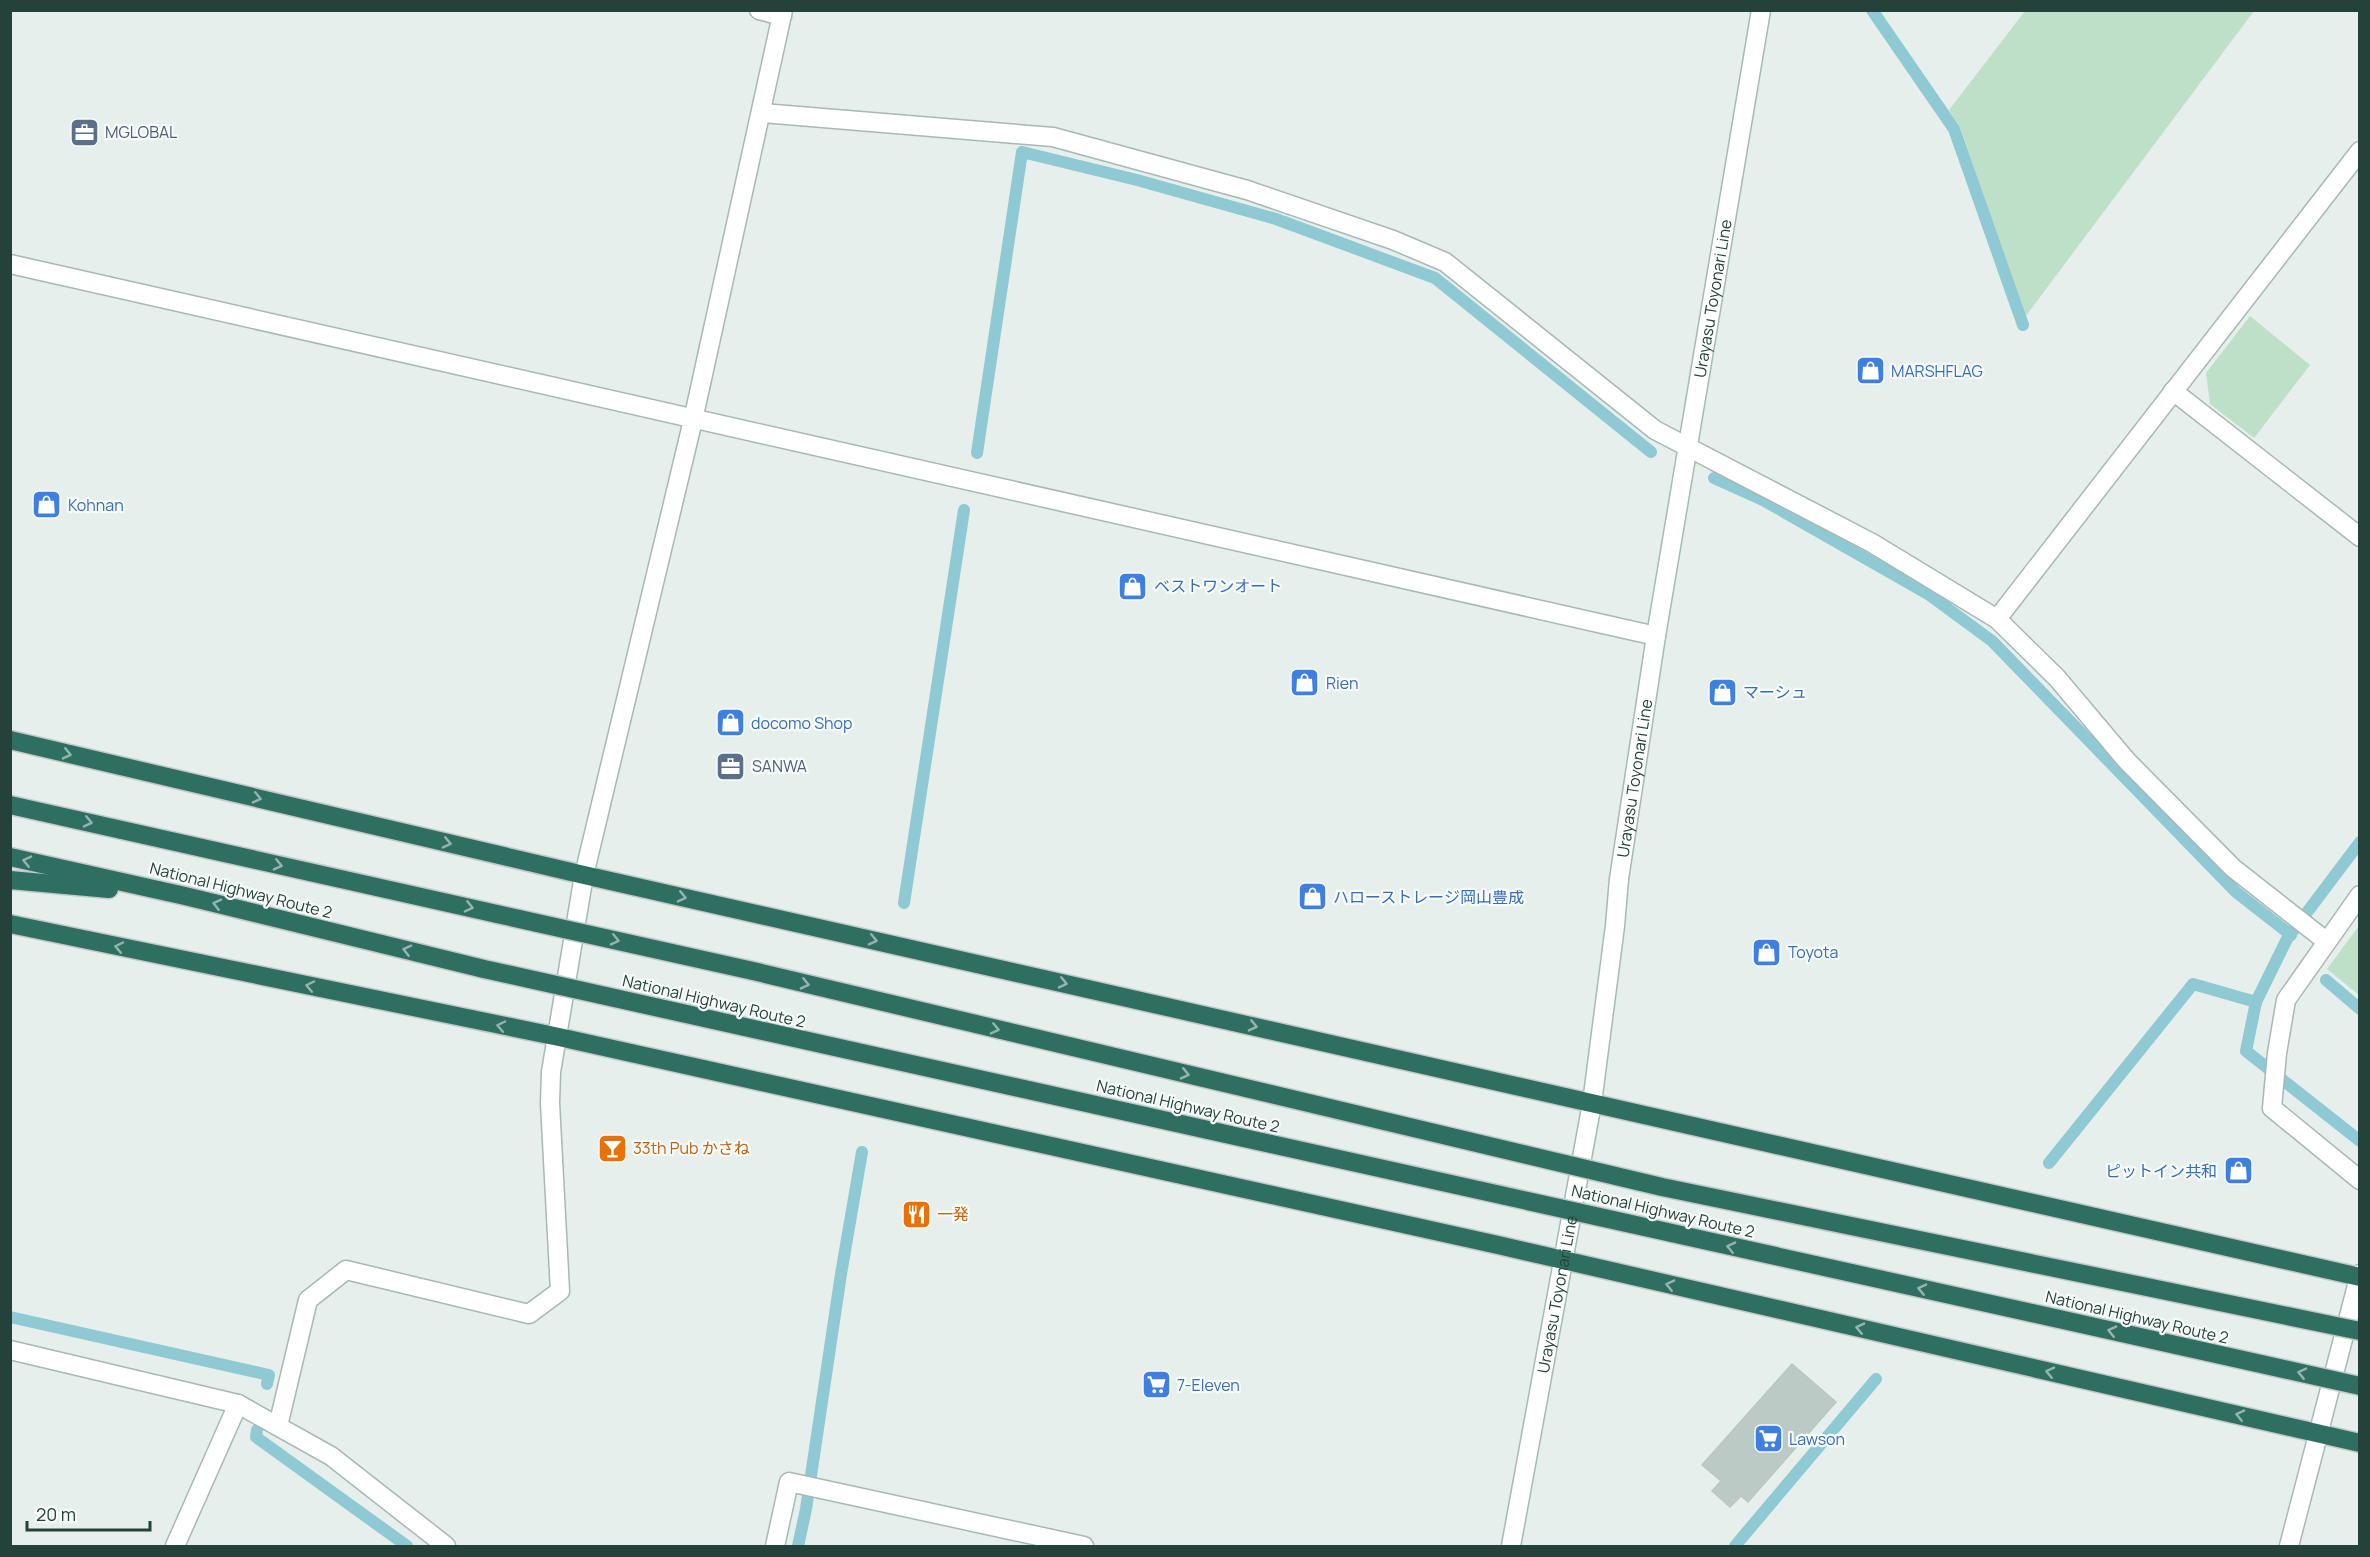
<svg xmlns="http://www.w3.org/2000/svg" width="2370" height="1557" font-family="Manrope,'Noto Sans JP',sans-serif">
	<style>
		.green { fill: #bfe0c8 }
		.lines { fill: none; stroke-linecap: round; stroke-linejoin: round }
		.stream { stroke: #8ec9d4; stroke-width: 12 }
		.building { fill: #bbcac4; stroke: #b8c9c2; stroke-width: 1.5 }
		.street-casing { stroke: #a8b8b2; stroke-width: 21 }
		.secondary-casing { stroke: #a4bbb3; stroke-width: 21 }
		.highway-casing { stroke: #c2cac8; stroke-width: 21 }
		.street { stroke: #fff; stroke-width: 18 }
		.secondary { stroke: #fff; stroke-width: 18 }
		.highway { stroke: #2f6f62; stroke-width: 18 }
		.highway-bridge-casing { stroke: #c2cac8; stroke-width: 21; stroke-linecap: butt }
		.highway-bridge { stroke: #2f6f62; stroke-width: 18 }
		.oneway { stroke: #93b5ae }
		.labels { text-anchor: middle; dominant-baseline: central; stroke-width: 4.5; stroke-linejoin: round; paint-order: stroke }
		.service-label { font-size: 16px; fill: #4e5e75; stroke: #f7fbf9; text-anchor: start }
		.street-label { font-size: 16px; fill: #24423a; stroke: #f7fbf9 }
		.shop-label { font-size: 16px; fill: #366cbe; stroke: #f7fbf9; text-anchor: start }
		.food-label { font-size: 16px; fill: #c56008; stroke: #f7fbf9; text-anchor: start }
	</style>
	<rect width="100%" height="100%" fill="#e6efeb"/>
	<g class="green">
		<path d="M2025 11H2254L2025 317 1960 127 1949 110Z"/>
		<path d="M2250 316 2310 365 2254 438 2210 404 2206 373Z"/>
		<path d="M2359 926V995L2327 969Z"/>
	</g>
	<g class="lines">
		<g class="stream">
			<path d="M1872 10 1954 129 2023 325"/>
			<path d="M977 453 1022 152 1137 180 1276 219 1435 278 1651 452"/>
			<path d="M1714 478 1763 500 1928 594 1992 641 2236 892 2291 935"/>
			<path d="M2360 842 2287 939 2256 1002 2246 1051 2360 1141"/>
			<path d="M904 903 964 510"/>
			<path d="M2326 980 2360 1009"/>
			<path d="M2049 1163 2193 984 2256 1002"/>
			<path d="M10 1317 269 1375 267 1384"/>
			<path d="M257 1430 256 1437 407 1546"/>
			<path d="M798 1546 806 1509 841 1274 862 1152"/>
			<path d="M1735 1546 1876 1379"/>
		</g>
	</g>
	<path class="building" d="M1792 1364 1836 1402 1748 1502 1741 1496 1730 1507 1712 1491 1721 1481 1702 1465Z"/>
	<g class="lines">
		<defs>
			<g id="street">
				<path d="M759 10 782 16"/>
				<path d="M762 113 1053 137 1247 190 1393 240 1445 262 1655 430 1872 543 1997 619 2057 678 2127 761 2233 868 2326 941"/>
				<path d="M10 264 1656 636"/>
				<path d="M2173 391 2360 537"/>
				<path d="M1997 619 2360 151"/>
				<path d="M2360 895 2286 1000 2277 1053 2272 1108 2360 1180"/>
				<path d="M10 1350 238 1404 331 1456 446 1546"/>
				<path d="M278 1426 308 1300 346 1270 529 1314 560 1291 550 1103 551 1072 584 875 693 420 783 10"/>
				<path d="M175 1546 238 1404"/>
				<path d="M775 1546 789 1482 1084 1546"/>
				<path d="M2289 1546 2360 1274"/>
			</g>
			<g id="secondary">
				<path id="s1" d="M1511 1546 1592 1103 1615 926 1619 879 1656 636 1761 10"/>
			</g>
			<g id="highway">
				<path d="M10 740 584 875 2360 1277"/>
				<path d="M10 805 497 914"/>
				<path d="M10 857 185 896 484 969"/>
				<path d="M10 880 109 889"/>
				<path d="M10 924 559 1037 1498 1245 2360 1443"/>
			</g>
		</defs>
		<use href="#street" class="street-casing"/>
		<use href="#secondary" class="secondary-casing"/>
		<use href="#highway" class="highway-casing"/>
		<use href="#street" class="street"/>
		<use href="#secondary" class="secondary"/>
		<use href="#highway" class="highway"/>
		<defs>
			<g id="highway-bridge">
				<path d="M497 914 753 971 1662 1187 2360 1331"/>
				<path d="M484 969 2360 1386"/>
			</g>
		</defs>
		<use href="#highway-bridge" class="highway-bridge-casing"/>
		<use href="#highway-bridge" class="highway-bridge"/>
	</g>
	<defs><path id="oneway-chevron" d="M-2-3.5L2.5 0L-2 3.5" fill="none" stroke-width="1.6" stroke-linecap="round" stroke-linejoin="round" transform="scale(1.5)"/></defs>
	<g class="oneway">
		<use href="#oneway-chevron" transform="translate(67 754) rotate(13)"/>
		<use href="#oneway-chevron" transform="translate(257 798) rotate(13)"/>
		<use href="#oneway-chevron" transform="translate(88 822) rotate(13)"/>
		<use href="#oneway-chevron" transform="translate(447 843) rotate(13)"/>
		<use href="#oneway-chevron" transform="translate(27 861) rotate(-167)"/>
		<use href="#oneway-chevron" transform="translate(278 865) rotate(13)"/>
		<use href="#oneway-chevron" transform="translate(682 897) rotate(13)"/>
		<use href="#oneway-chevron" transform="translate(217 904) rotate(-166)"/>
		<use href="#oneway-chevron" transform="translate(469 907) rotate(13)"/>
		<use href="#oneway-chevron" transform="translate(615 940) rotate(13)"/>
		<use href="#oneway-chevron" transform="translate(873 940) rotate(13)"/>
		<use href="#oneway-chevron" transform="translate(119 947) rotate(-168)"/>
		<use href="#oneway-chevron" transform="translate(407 950) rotate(-166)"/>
		<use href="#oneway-chevron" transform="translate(1063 983) rotate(13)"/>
		<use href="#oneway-chevron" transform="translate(805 984) rotate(13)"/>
		<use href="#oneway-chevron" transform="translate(310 986) rotate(-168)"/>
		<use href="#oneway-chevron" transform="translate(501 1026) rotate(-168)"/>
		<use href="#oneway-chevron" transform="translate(1253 1026) rotate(13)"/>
		<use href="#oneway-chevron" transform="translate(995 1029) rotate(13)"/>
		<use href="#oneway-chevron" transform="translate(1185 1074) rotate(13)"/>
		<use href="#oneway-chevron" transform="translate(1731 1247) rotate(-167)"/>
		<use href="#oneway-chevron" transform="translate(1670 1285) rotate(-167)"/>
		<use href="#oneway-chevron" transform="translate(1922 1289) rotate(-167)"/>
		<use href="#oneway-chevron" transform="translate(1860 1328) rotate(-167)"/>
		<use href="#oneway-chevron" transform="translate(2112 1331) rotate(-167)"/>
		<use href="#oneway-chevron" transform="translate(2050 1372) rotate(-167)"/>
		<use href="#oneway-chevron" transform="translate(2302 1373) rotate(-167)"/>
		<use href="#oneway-chevron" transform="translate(2240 1415) rotate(-167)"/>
	</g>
	<defs>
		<symbol id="office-square" viewBox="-11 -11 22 22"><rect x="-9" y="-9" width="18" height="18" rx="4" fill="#5c6f8a" stroke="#f7fbf9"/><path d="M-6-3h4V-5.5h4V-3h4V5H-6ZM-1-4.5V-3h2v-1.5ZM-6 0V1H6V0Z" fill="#fff"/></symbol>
		<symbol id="shop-square" viewBox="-11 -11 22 22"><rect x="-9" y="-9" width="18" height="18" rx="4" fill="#3f7fe0" stroke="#f7fbf9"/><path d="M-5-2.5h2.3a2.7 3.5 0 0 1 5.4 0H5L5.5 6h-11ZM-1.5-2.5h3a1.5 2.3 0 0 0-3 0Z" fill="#fff"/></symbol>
		<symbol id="bar-square" viewBox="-11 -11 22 22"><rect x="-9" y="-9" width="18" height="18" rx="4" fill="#e8710a" stroke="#f7fbf9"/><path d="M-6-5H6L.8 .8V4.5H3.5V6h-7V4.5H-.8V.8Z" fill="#fff"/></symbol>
		<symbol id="restaurant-square" viewBox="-11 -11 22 22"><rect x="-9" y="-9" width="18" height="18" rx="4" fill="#e8710a" stroke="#f7fbf9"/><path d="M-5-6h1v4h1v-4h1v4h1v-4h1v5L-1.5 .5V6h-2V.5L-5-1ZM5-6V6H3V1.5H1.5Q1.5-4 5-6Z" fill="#fff"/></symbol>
		<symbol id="supermarket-square" viewBox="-11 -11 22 22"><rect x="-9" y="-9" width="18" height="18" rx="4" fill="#3f7fe0" stroke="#f7fbf9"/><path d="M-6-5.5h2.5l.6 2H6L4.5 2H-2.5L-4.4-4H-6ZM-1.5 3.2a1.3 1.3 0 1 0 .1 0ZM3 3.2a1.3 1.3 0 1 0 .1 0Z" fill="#fff"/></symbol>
	</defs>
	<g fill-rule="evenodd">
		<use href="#office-square" x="68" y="116" width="33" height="33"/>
		<use href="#shop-square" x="1854" y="354" width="33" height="33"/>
		<use href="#shop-square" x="30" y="488" width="33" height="33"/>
		<use href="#shop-square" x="1116" y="570" width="33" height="33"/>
		<use href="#shop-square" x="1288" y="666" width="33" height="33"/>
		<use href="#shop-square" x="1706" y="676" width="33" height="33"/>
		<use href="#shop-square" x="714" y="706" width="33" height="33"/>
		<use href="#office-square" x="714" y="750" width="33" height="33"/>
		<use href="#shop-square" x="1296" y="880" width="33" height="33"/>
		<use href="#shop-square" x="1750" y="936" width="33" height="33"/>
		<use href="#bar-square" x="596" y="1132" width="33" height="33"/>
		<use href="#shop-square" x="2222" y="1154" width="33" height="33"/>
		<use href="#restaurant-square" x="900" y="1198" width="33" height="33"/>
		<use href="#supermarket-square" x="1140" y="1368" width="33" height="33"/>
		<use href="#supermarket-square" x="1752" y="1422" width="33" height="33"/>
	</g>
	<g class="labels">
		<g class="service-label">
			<text x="105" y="132">MGLOBAL</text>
			<text x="752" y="766">SANWA</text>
		</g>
		<g class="street-label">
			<text stroke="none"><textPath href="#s1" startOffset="1264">Urayasu Toyonari Line</textPath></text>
			<text stroke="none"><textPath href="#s1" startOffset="778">Urayasu Toyonari Line</textPath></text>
			<text transform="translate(241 890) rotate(14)">National Highway Route 2</text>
			<text transform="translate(714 1001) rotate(13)">National Highway Route 2</text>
			<text transform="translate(1188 1106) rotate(13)">National Highway Route 2</text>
			<text transform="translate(1663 1211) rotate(13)">National Highway Route 2</text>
			<text stroke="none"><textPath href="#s1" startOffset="256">Urayasu Toyonari Line</textPath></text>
			<text transform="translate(2137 1317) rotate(13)">National Highway Route 2</text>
		</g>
		<g class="shop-label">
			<text x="1891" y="371">MARSHFLAG</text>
			<text x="68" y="505">Kohnan</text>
			<text x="1154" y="586">ベストワンオート</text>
			<text x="1326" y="683">Rien</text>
			<text x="1743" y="692">マーシュ</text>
			<text x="751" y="723">docomo Shop</text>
			<text x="1333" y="897">ハローストレージ岡山豊成</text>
			<text x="1788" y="952">Toyota</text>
			<text x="2217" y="1171" text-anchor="end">ピットイン共和</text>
			<text x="1177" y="1385">7-Eleven</text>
			<text x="1789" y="1439">Lawson</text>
		</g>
		<g class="food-label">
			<text x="633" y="1148">33th Pub かさね</text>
			<text x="937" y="1214">一発</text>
		</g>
	</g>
	<rect width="2370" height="1557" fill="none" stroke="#24423a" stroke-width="24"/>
	<path d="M27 1521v9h123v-9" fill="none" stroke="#24423a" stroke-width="3"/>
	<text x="36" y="1521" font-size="18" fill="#24423a" stroke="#f7fbf9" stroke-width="4.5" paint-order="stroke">20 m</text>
</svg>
